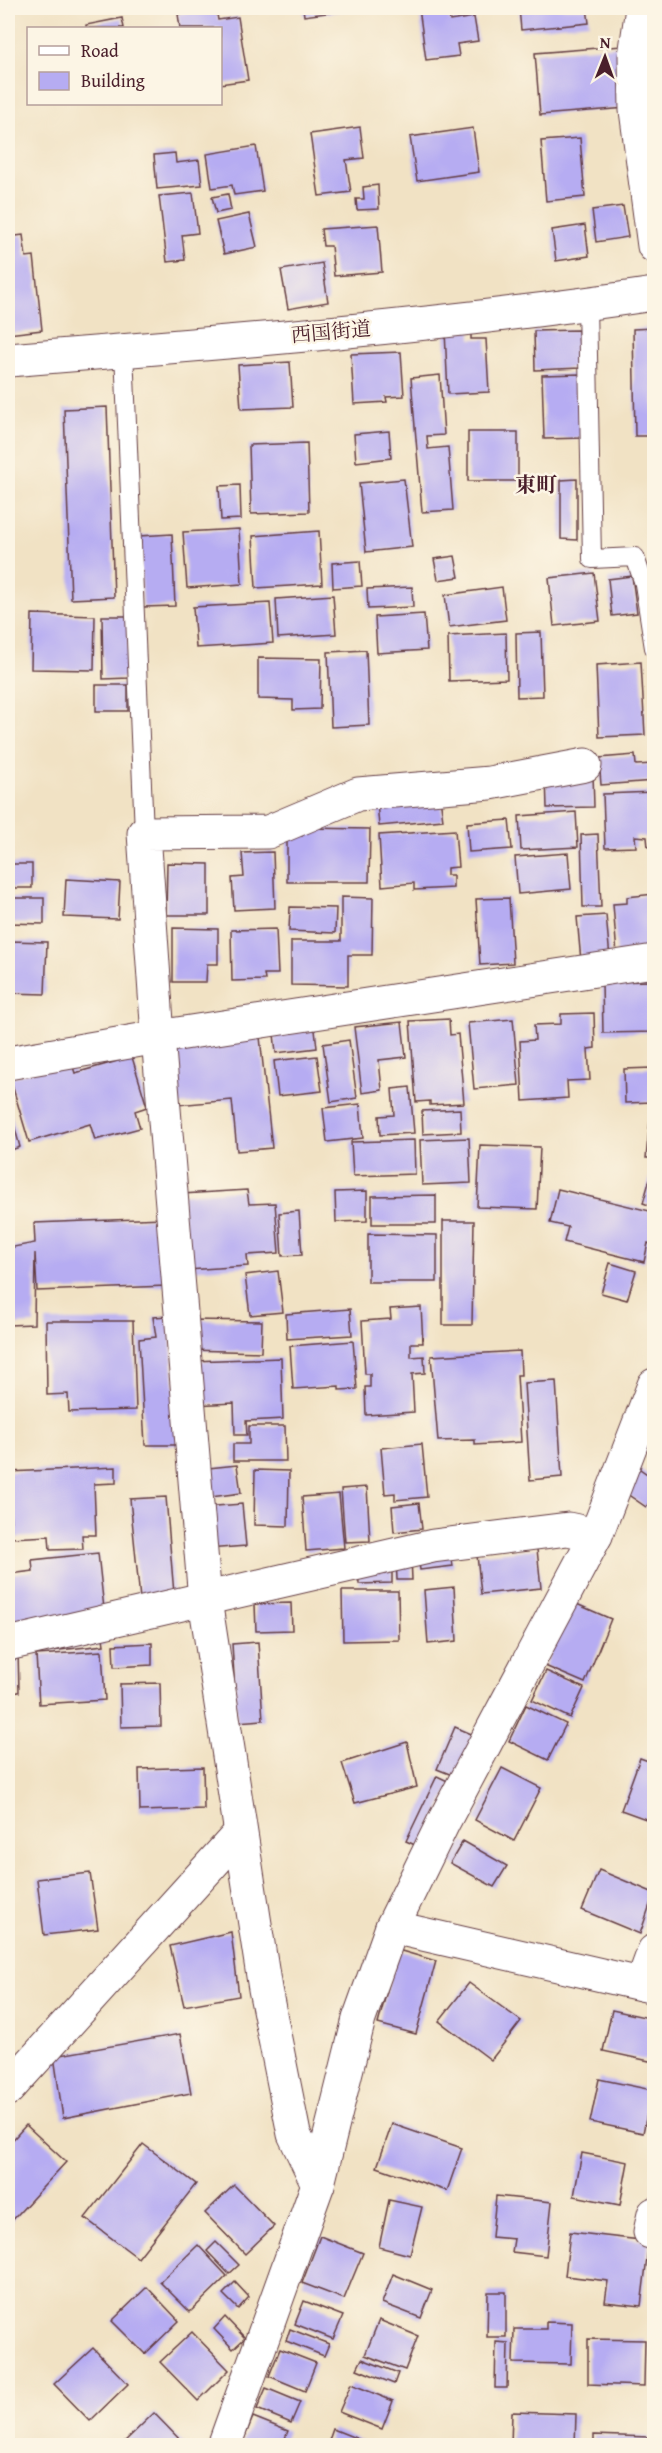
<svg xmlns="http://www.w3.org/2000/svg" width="662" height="2453" font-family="'Gentium Book Plus','Noto Serif JP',serif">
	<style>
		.building { fill: #b6acf2 }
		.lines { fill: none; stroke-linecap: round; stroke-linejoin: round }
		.lane-casing { stroke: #633c42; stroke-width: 20 }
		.street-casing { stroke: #633c42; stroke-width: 35 }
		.lane { stroke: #fff; stroke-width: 18 }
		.street { stroke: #fff; stroke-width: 33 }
		.labels { text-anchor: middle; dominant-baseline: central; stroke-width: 5; stroke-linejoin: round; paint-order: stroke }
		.street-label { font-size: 20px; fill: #4a1f2b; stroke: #fcf5e5 }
		.neighbourhood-label { font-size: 21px; font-weight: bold; fill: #4a1f2b; stroke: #fcf5e5 }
	</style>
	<rect width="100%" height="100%" fill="#fcf5e5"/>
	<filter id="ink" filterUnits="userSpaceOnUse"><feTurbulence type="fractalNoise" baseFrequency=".0167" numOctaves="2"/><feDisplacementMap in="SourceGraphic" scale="12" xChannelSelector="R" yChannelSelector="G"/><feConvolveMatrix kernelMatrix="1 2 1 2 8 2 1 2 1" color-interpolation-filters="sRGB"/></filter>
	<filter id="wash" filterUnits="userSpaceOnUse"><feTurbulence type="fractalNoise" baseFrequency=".008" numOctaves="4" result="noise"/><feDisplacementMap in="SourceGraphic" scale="24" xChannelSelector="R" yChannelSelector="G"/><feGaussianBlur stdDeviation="1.35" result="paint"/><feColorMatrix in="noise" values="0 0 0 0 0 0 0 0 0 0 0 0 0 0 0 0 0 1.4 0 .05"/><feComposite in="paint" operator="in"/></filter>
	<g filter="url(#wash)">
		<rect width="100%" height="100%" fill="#f1e2c4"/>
		<g id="blocks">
			<g class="building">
				<path d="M216 8 218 20 238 17 248 80 220 84V28H180L178 14Z"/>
				<path d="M303 8H356V9L304 16Z"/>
				<path d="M419 8H448L450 21 474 17 478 41 457 44 459 56 426 60Z"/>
				<path d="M519 8H587L589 23 521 30Z"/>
				<path d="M122 18 124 28H86V25Z"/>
				<path d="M622 46 627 108 540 115 535 53Z"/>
				<path d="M654 47V98L652 99 647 48Z"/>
				<path d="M360 127 364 158 346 160 351 192 319 196 310 134Z"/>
				<path d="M473 128 479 172 417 181 410 137Z"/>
				<path d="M580 138 585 197 546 201 541 141Z"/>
				<path d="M256 146 263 191 234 195 232 185 212 188 207 154Z"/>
				<path d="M175 153 176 163 199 160 202 185 157 189 154 155Z"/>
				<path d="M378 185 379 209 357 210 356 199H364L363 187Z"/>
				<path d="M193 193 198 233 182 235 185 260 167 262 159 196Z"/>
				<path d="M228 194 231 210 216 213 212 197Z"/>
				<path d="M623 206 628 237 596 242 592 210Z"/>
				<path d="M249 214 257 247 224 254 216 221Z"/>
				<path d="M378 225 382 272 334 276 331 246H323L321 229Z"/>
				<path d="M585 225 589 256 556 261 552 230Z"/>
				<path d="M23 235 26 257 34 256 42 330 8 334V237Z"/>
				<path d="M322 263 328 302 288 309 281 270Z"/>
				<path d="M654 328V436H635L633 329Z"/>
				<path d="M471 330V339H486L489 392 448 394 445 331Z"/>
				<path d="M578 330 580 368 535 370 534 331Z"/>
				<path d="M401 352 404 396 386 397 387 402 354 404 351 354Z"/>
				<path d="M290 362 293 407 241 409 238 365Z"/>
				<path d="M582 374 584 438 544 439 542 375Z"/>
				<path d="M440 375 444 435 427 436 428 449 448 447 453 510 422 512 411 378Z"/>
				<path d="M107 407 114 597 71 599 64 409Z"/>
				<path d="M389 431 391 458 356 462 354 434Z"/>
				<rect x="468" y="432" width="50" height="49"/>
				<path d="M307 443 309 512 251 514 249 445Z"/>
				<path d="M404 479 412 547 366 552 359 483Z"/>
				<path d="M577 479V540L561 539V480Z"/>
				<path d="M240 485 241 519 221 520 219 486Z"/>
				<path d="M239 529 242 584 187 588 183 532Z"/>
				<path d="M319 531 322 584 256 588 253 536Z"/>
				<path d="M172 534 175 606 143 607 139 536Z"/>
				<path d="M455 556 459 577 438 580 434 559Z"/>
				<path d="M360 561 362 586 333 588 332 563Z"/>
				<path d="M594 573 600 621 554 626 549 578Z"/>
				<path d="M632 576 637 613 612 616 608 579Z"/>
				<path d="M412 587 413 607 368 609 367 589Z"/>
				<path d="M502 587 506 620 449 627 445 595Z"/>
				<path d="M333 595 336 634 278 638 276 599Z"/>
				<path d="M270 603 273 643 196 648 193 607Z"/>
				<path d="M32 614 95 616 94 670 31 669Z"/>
				<path d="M424 614 427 650 377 653 375 617Z"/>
				<path d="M102 616H128L129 678 103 679Z"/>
				<path d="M541 632 543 696 517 697 516 633Z"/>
				<path d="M506 633 507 679 449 681 448 636Z"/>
				<path d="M366 650 369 725 331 727 328 652Z"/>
				<path d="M258 658 321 659 320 709 293 710V700L258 699Z"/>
				<path d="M641 662 645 735 599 737 596 665Z"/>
				<rect x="96" y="685" width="32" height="26"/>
				<path d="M635 755 636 765 653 764 654 781 601 785 599 758Z"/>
				<path d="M593 774 594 807 547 808 546 776Z"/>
				<path d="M654 792V846L648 847 647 837 635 836 636 847 605 848 603 794Z"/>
				<path d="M440 797 443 820 379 826 377 802Z"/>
				<path d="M576 812 578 847 521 850 519 816Z"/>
				<path d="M509 820 512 849 469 852 467 823Z"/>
				<path d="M302 828 370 829 369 882H287V836H302Z"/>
				<path d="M455 830 458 867 447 868V875H453V888L414 890V883L382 886 379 835Z"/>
				<path d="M598 834 601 907H583L581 835Z"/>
				<path d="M273 852 275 908 234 910 232 878 244 877 242 853Z"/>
				<path d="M568 853 571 889 518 894 515 857Z"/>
				<path d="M167 863 209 864V915H166Z"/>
				<rect x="8" y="864" width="24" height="24"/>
				<path d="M66 879 120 882 118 919 64 917Z"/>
				<path d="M654 894V952L617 955 613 904 627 903V897Z"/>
				<path d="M341 897 373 898 372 955H348V986L291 985V941H341Z"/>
				<path d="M8 898H44V924L8 923Z"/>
				<path d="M509 898 513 963 480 965 476 899Z"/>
				<path d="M290 907 336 908 335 933 289 931Z"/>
				<path d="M606 915 610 958 581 961 577 917Z"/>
				<path d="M173 928 218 929V964H207L206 982H173Z"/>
				<path d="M276 929 278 974H264L265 980 232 981 231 930Z"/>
				<path d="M8 941 47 942 45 994 8 993Z"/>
				<path d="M654 981V1032L603 1033 602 982Z"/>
				<path d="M594 1013 595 1048 588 1049 590 1080 567 1081 568 1098 523 1101 520 1041 535 1040 534 1025 561 1024V1014Z"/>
				<path d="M449 1019 450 1035 458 1034 464 1103 430 1105V1101L416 1102 410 1021Z"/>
				<path d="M513 1019 519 1085 474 1089 468 1023Z"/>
				<path d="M402 1022 406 1057 379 1060 382 1090 362 1093 354 1027Z"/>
				<path d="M315 1030 317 1048 276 1053 274 1034Z"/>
				<path d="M260 1037 272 1148 237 1151 232 1100 177 1105 170 1046Z"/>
				<path d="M349 1040 357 1098 331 1102 323 1044Z"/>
				<path d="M317 1056 322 1091 278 1096 274 1061Z"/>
				<path d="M132 1057 147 1107 135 1111 140 1128 95 1140 90 1124 29 1142 10 1078 71 1061 75 1073Z"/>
				<path d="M652 1068 653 1102 625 1103 624 1069Z"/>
				<path d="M410 1087 414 1133 380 1135 379 1116 394 1115 392 1089Z"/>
				<path d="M8 1103 20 1147 8 1151Z"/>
				<path d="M360 1104 363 1138 327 1142 323 1108Z"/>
				<path d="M460 1109 461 1132 423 1134 422 1111Z"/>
				<path d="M651 1110 654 1111V1158H646Z"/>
				<path d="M469 1138 471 1183 422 1185 420 1140Z"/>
				<path d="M414 1140 415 1174 353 1176 351 1142Z"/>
				<path d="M480 1145 540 1147 537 1209 477 1207Z"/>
				<path d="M651 1175 654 1176V1207L643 1203Z"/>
				<path d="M558 1189 654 1212V1245L648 1243 644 1262 564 1242 568 1227 550 1223Z"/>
				<path d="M247 1190 249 1204 275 1203 279 1253 247 1255 248 1266 187 1270 182 1194Z"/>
				<path d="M367 1191V1221L336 1222 335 1192Z"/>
				<path d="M436 1195V1224H372V1196Z"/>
				<path d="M299 1211 302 1255 282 1256 279 1213Z"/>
				<path d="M163 1218 166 1286 37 1291 35 1253 34 1324 8 1325V1248L35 1243 34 1223Z"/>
				<path d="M443 1221H474L472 1325H443Z"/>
				<path d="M368 1234 437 1235V1282H368Z"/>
				<path d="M610 1263 636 1271 627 1300 601 1293Z"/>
				<path d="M278 1271 283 1312 250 1315 245 1275Z"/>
				<path d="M421 1307 423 1343H411V1357L424 1356 425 1373 412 1374 414 1412 366 1415 365 1387H370V1374H365L362 1321 391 1319 390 1309Z"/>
				<path d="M350 1309 352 1335 287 1339 286 1314Z"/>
				<path d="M169 1316 179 1445H145L139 1339 156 1337 153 1317Z"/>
				<path d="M190 1320 262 1321 261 1352 189 1350Z"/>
				<path d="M46 1321H133L136 1410 69 1412 68 1394 47 1395Z"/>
				<path d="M353 1341 357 1389 339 1390V1386L293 1389 290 1346Z"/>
				<path d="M520 1351 521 1375H517L521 1442 475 1445V1440L438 1441 431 1356Z"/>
				<path d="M281 1358 283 1419 246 1421 247 1435H235L234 1403 194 1405 192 1361Z"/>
				<path d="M556 1381 562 1477 530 1480 524 1383Z"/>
				<path d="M249 1426H285L286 1461H233V1444H249Z"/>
				<path d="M422 1444 427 1497 395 1500V1493L385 1494 381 1448Z"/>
				<path d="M633 1464 654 1479V1496L646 1507 617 1487Z"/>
				<path d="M237 1465 241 1493 203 1498 199 1469Z"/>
				<path d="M116 1467V1483L94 1484 96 1535H82L83 1549 50 1550 49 1536 11 1538 9 1472Z"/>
				<path d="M255 1470 289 1471 288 1526 254 1525Z"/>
				<path d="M367 1487 370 1541 345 1542 341 1489Z"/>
				<path d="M339 1494 344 1548 306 1551 302 1497Z"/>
				<path d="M166 1497 174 1594 140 1599 130 1499Z"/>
				<path d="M419 1503 422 1529 394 1532 392 1506Z"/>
				<path d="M242 1504 246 1546 207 1549 203 1507Z"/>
				<path d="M537 1549 541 1588 481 1594 477 1555Z"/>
				<path d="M451 1552 453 1566 420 1570 418 1556Z"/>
				<path d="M98 1553 105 1618 13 1628 11 1617 8 1618V1566L10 1574 33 1571 32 1560Z"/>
				<path d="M411 1556 412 1580H397L396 1557Z"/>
				<path d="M392 1562V1583L359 1584 358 1563Z"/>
				<path d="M454 1587 457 1641 428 1644 424 1590Z"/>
				<path d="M342 1591H398L399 1640 343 1641Z"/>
				<path d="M572 1602 611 1619 585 1683 545 1666Z"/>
				<path d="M291 1603 292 1630 256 1631 255 1604Z"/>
				<path d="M102 1630 104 1645 42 1652Z"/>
				<path d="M258 1642 263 1720 237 1722 232 1644Z"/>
				<path d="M152 1643V1665L114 1667 113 1645Z"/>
				<path d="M8 1649H18L19 1692 8 1693Z"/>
				<path d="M102 1651 105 1700 39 1704 36 1655Z"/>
				<path d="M546 1671 584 1688 570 1718 532 1700Z"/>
				<path d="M160 1683 161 1726 121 1727 120 1684Z"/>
				<path d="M526 1705 566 1724 548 1760 509 1741Z"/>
				<path d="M455 1727 476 1736 457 1777 437 1769Z"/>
				<path d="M407 1742 417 1787 355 1803 342 1763Z"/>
				<path d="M640 1758 654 1763V1822L621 1810Z"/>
				<path d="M203 1767 204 1809 140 1811 139 1769Z"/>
				<path d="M502 1768 541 1788 514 1841 475 1820Z"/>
				<path d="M437 1776 452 1783 422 1848 406 1841Z"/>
				<path d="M463 1841 507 1866 494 1887 450 1863Z"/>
				<path d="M599 1870 654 1893 640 1934 582 1910Z"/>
				<path d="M90 1873 98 1929 44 1935 37 1879Z"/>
				<path d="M231 1932 239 1996 184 2006 170 1946Z"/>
				<path d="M398 1950 436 1961 416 2034 378 2024Z"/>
				<path d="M469 1983 521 2021 491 2060 439 2021Z"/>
				<path d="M612 2010 654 2019V2062L603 2051Z"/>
				<path d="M180 2034 191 2093 63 2118 54 2056Z"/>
				<path d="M599 2079 652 2090 643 2133 590 2122Z"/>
				<path d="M392 2124 462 2148 447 2191 377 2167Z"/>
				<path d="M26 2125 66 2162 8 2225V2145Z"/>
				<path d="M143 2144 196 2184 138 2258 85 2218Z"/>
				<path d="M582 2153 628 2162 620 2205 574 2196Z"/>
				<path d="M234 2185 274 2226 245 2254 205 2213Z"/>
				<path d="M496 2196 552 2202 546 2256 512 2252 514 2239 492 2237Z"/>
				<path d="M389 2200 422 2207 410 2255 379 2247Z"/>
				<path d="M570 2232 649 2241 641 2306 605 2302 608 2281 565 2276Z"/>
				<path d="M320 2236 363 2253 344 2299 302 2283Z"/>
				<path d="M216 2242 239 2265 229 2274 207 2251Z"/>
				<path d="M198 2245 227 2276 190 2312 160 2282Z"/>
				<path d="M393 2274 432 2290 421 2318 382 2303Z"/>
				<path d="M235 2282 249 2297 238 2309 223 2294Z"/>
				<path d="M147 2287 179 2321 145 2354 112 2321Z"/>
				<path d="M488 2292H506V2337H487Z"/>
				<path d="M304 2301 343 2316 333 2339 295 2324Z"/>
				<path d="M225 2317 245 2338 233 2349 214 2329Z"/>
				<path d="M379 2320 418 2336 405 2370 365 2355Z"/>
				<path d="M546 2322 572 2323 571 2364 513 2363 514 2329H546Z"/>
				<path d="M290 2329 329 2344 324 2356 286 2341Z"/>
				<path d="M192 2332 229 2370 198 2401 160 2362Z"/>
				<path d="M588 2339 645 2340 644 2386 588 2384Z"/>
				<path d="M496 2342 508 2343 507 2388H495Z"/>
				<path d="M93 2348 128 2384 90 2421 54 2384Z"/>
				<path d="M280 2349 316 2363 305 2391 269 2376Z"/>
				<path d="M362 2359 398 2373 394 2384 357 2369Z"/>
				<path d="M351 2384 393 2401 382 2429 339 2412Z"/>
				<path d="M266 2388 300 2402 291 2423 257 2409Z"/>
				<path d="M512 2412 576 2414 575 2446H511Z"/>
				<path d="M154 2413 186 2446H120Z"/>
				<path d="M253 2417 288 2431 282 2446 242 2444Z"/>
				<path d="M333 2429 373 2445V2446H327Z"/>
				<path d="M594 2435 648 2437V2446H594Z"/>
			</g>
		</g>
	</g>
	<g filter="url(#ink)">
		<use href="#blocks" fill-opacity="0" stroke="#633c42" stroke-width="1.5"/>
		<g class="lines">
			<defs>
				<g id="lane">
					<path d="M587 304 592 559 635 557 644 584 654 648"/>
					<path d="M124 351 144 833"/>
				</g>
				<g id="street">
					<path d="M642 8 635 56 636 110 654 246"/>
					<path d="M8 360C223 343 441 326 654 294"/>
					<path d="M8 1063 158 1037 654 961"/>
					<path d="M8 1644 433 1546 568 1529 596 1535"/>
					<path d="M392 1927 654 1987"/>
					<path d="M642 1984 654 1951"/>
					<path d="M8 2089 240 1833"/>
					<path d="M318 2184 294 2134 265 1989 205 1600 158 1037 144 833 268 832 358 794 490 783 585 765"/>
					<path d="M650 2232 654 2214"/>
					<path d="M224 2446 318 2184 359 2019 392 1927 444 1821 596 1535 654 1385"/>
				</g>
			</defs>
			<use href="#lane" class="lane-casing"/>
			<use href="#street" class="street-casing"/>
			<use href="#lane" class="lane"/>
			<use href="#street" class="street"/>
		</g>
	</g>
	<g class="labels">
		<g class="street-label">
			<text transform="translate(331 331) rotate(-5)">西国街道</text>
		</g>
		<g class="neighbourhood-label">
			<text x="536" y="484">東町</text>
		</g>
	</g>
	<rect width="662" height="2453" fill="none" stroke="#fcf5e5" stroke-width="30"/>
	<rect x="27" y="27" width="195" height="78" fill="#fcf5e5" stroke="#b59f9b" stroke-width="1.5"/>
	<rect x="39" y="46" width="30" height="9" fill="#ffffff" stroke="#b59f9b" stroke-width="1.5"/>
	<text x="81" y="57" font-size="18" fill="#4a1f2b">Road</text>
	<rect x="39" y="72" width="30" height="18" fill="#b6acf2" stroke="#b59f9b" stroke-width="1.5"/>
	<text x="81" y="87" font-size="18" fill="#4a1f2b">Building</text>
	<g transform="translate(605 57) rotate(1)" stroke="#fcf5e5" stroke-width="4.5" paint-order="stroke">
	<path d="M0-4.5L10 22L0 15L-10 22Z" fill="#4a1f2b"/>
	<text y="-9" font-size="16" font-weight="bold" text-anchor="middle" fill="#4a1f2b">N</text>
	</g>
</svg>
